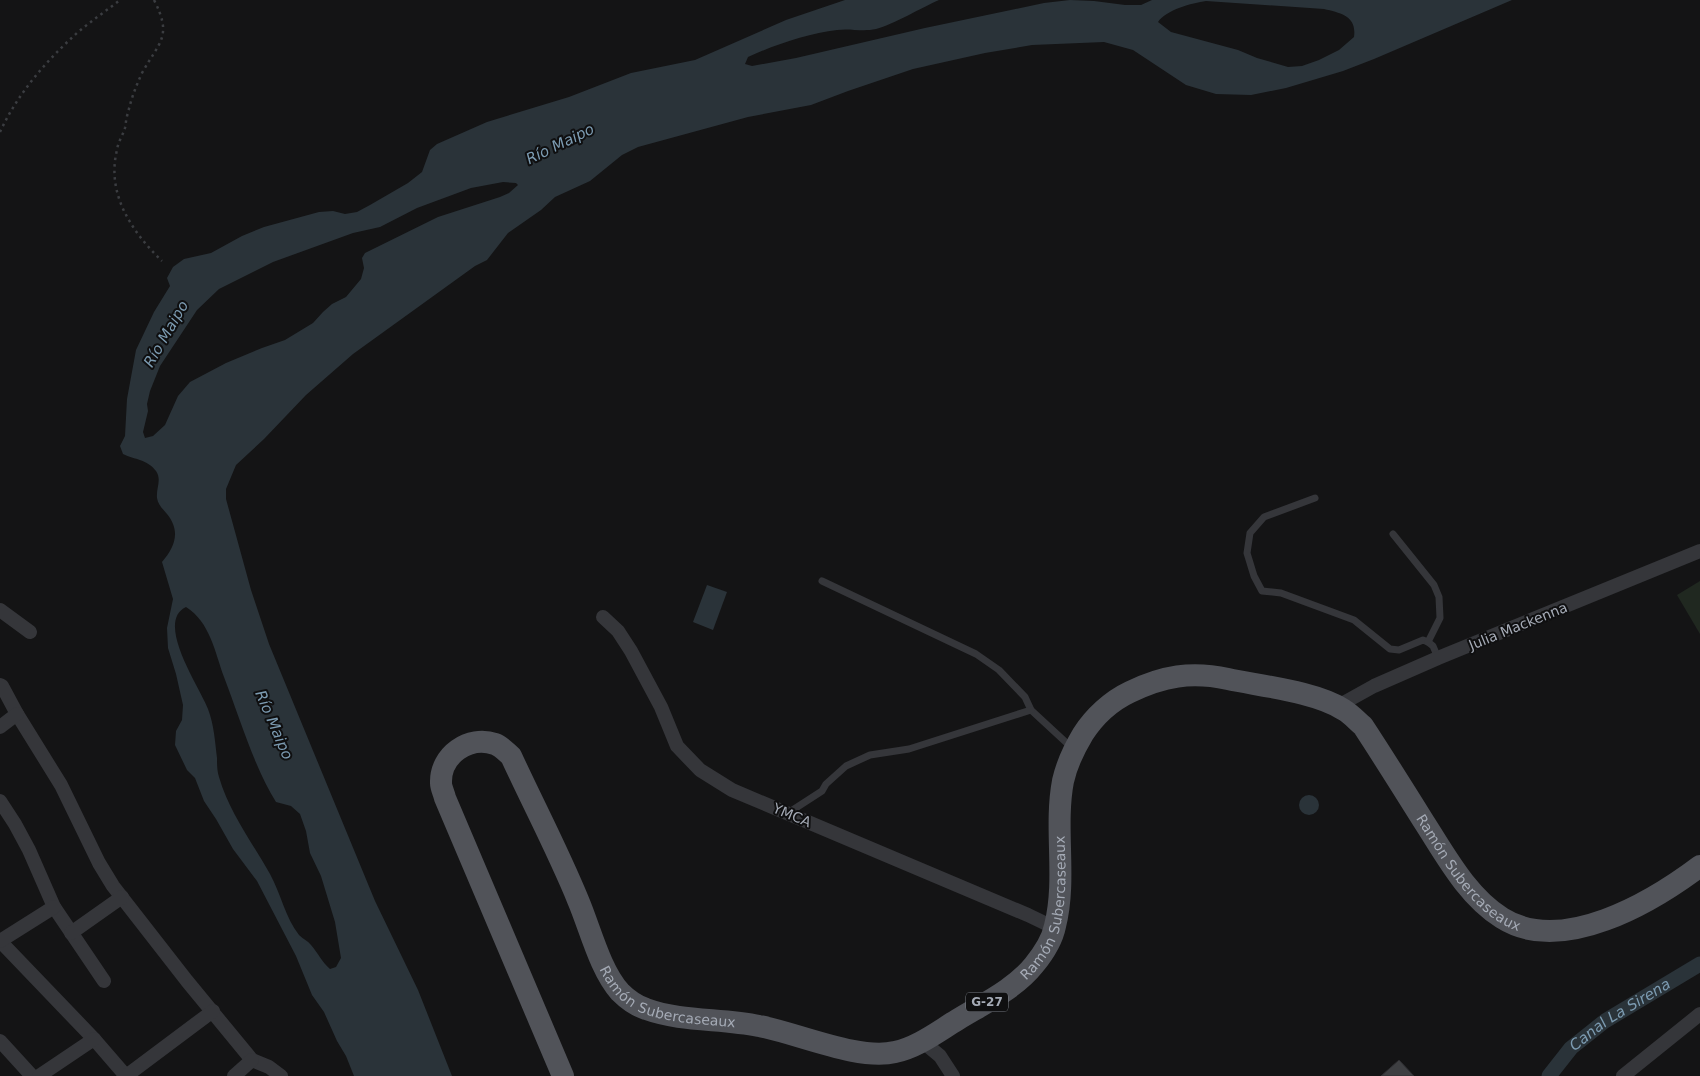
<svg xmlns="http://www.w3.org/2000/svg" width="1700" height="1076" font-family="'DejaVu Sans',sans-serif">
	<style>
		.green { fill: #202820 }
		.water { fill: #2a3339; fill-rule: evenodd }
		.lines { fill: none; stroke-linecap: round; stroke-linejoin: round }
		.canal { stroke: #2a3339; stroke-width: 15 }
		.building { fill: #3e3f42; stroke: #2e2e31 }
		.path { stroke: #3b3d41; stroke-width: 2.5; stroke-dasharray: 2.5 4; stroke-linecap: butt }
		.service { stroke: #35363a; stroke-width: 7 }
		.minor { stroke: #35363a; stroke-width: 14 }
		.primary { stroke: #515359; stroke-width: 22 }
		.labels { text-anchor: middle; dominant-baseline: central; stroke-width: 4; stroke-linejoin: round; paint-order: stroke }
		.shield { fill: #0f0f10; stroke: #787c84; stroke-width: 1 }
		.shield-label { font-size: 12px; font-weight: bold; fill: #a5abb6 }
		.street-label { font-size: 14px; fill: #a5abb6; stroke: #0f0f10 }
		.water-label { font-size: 15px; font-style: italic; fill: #7c9bb1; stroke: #0f0f10 }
	</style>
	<rect width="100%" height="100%" fill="#141415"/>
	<path class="green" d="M1700 581V634L1677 595Z"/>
	<g class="water">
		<path d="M845 0H939C921 8 894 24 876 29 862 32 850 28 837 30 809 33 774 45 748 57L745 64 752 66 796 58 925 28 1044 3 1070 0 1094 1 1125 5H1141L1152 0H1512L1374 59 1343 71 1286 88 1251 95 1216 94 1186 85 1133 50 1104 42 1032 45 985 53 913 69 848 91 811 105 748 117 638 147 622 155 590 181 555 197 541 210 508 233 487 260 475 266 353 354 306 395 264 439 236 465 226 489V499L251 590 269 644 375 901 418 990 452 1076H354L346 1056 337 1041 324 1012 312 995 296 956 257 881 233 849 216 819 204 801 195 778 187 770 175 745 176 731 182 720 183 705 176 674 168 648 167 628 173 599 162 562C175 547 181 531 167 514 163 509 158 505 157 498 156 488 162 480 156 471 147 459 135 460 123 454L120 446 125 436 127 399 136 350 154 312 170 286 167 278 173 267 184 259 211 253 242 236 264 227 319 212 333 211 345 214 357 212 370 205 408 183 422 172 430 150 437 144 487 122 569 97 631 73 695 60 786 20ZM1206 1 1324 9C1341 13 1357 16 1354 37L1339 50 1319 60 1302 66 1288 67 1257 58 1238 50 1171 32 1158 22C1166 10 1192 3 1206 1ZM503 182 516 183 518 185 509 193 500 197 438 217 365 253 362 258 364 268 361 279 346 297 332 304 323 312 313 323 285 340 262 348 226 363 190 382 178 396 165 425 153 436 145 438 143 432 148 411 147 404 150 391 160 366 197 310 219 289 273 262 353 233 380 227 417 208 471 188ZM186 607C210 622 215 652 224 677 239 716 254 767 276 802L291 806 300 814 306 831 310 853 321 876 335 922 341 958 336 967 330 969C322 962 318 953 311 945 308 941 303 939 299 935 285 917 281 894 270 874 252 842 229 812 219 777 217 771 217 764 217 758 215 741 214 725 208 709 201 689 154 622 186 607Z"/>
		<path d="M707 585 727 592 713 630 693 622Z"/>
		<circle cx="1309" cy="805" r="10"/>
	</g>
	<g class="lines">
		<path class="canal" id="s1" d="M1549 1076 1571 1048 1605 1021 1700 964"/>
	</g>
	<path class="building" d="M1399 1060 1414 1076H1381Z"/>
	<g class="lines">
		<g class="path">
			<path d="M154 0C173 37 159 42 142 73 136 86 131 99 128 113 126 118 126 123 125 128 123 135 118 142 117 150 106 194 132 232 162 261"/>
			<path d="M0 132C18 93 46 61 77 33 91 21 106 11 120 0"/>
		</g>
		<g class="service">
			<path d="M1315 498 1264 517 1250 533 1247 553 1254 576 1262 591 1281 593 1354 620 1390 649 1399 650 1423 640 1428 642 1433 646 1438 658"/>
			<path d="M1393 534 1434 585 1439 597 1440 618 1428 642"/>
			<path d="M822 581 976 654 999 670 1025 697 1031 710 1071 747"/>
			<path d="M788 813 822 791 826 784 846 766 870 755 909 749 1031 710"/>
		</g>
		<g class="minor">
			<path d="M0 610 30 632"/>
			<path d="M603 617 618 631 631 651 661 707 677 746 700 770 732 790 1028 915 1055 928"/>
			<path d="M0 685 2 686 17 714 61 785 99 863 113 886 187 981 252 1060 269 1067 281 1076"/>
			<path d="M1338 706 1374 686 1438 658 1700 551"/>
			<path d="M0 727 17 714"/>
			<path d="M0 801 15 824 29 850 54 907 104 981"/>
			<path d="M71 933 122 897"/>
			<path d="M0 941 94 1039 126 1076"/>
			<path d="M0 941 54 907"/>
			<path d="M0 1041 32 1076"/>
			<path d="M922 1041 940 1056 953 1076"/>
			<path d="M39 1076 94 1039"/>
			<path d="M126 1076 213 1011"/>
			<path d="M234 1076 252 1060"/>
			<path d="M1623 1076 1700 1014"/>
		</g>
		<path class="primary" id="s2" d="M563 1076 445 798C444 793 441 788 441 783 440 755 469 735 495 744 501 746 506 752 511 756 533 804 558 851 578 900 590 928 600 970 620 992 627 999 637 1006 646 1009 682 1022 722 1018 759 1026 797 1033 859 1061 895 1052 918 1047 937 1032 957 1020 983 1004 1015 989 1034 965 1043 954 1052 941 1055 926 1067 879 1054 828 1063 781 1067 763 1074 749 1083 734 1094 717 1111 701 1130 692 1163 676 1191 671 1228 679 1261 686 1317 692 1344 710 1351 714 1357 721 1363 726 1384 758 1404 790 1424 822 1446 856 1467 896 1502 918 1562 956 1652 902 1700 866"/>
	</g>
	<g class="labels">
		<rect class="shield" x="966" y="992.5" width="42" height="19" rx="4"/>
		<g class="shield-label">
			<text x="987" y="1002">G-27</text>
		</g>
		<g class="street-label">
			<text transform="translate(1518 626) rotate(-22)">Julia Mackenna</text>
			<text transform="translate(792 815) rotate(23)">YMCA</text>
			<text stroke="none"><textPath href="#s2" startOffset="1861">Ramón Subercaseaux</textPath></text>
			<text stroke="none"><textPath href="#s2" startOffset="1186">Ramón Subercaseaux</textPath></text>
			<text stroke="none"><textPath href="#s2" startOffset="722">Ramón Subercaseaux</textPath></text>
		</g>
		<g class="water-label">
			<text transform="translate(560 144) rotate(-26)">Río Maipo</text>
			<text transform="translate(166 334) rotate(-60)">Río Maipo</text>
			<text transform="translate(274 725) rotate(67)">Río Maipo</text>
			<text stroke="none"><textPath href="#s1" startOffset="95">Canal La Sirena</textPath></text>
		</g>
	</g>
</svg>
